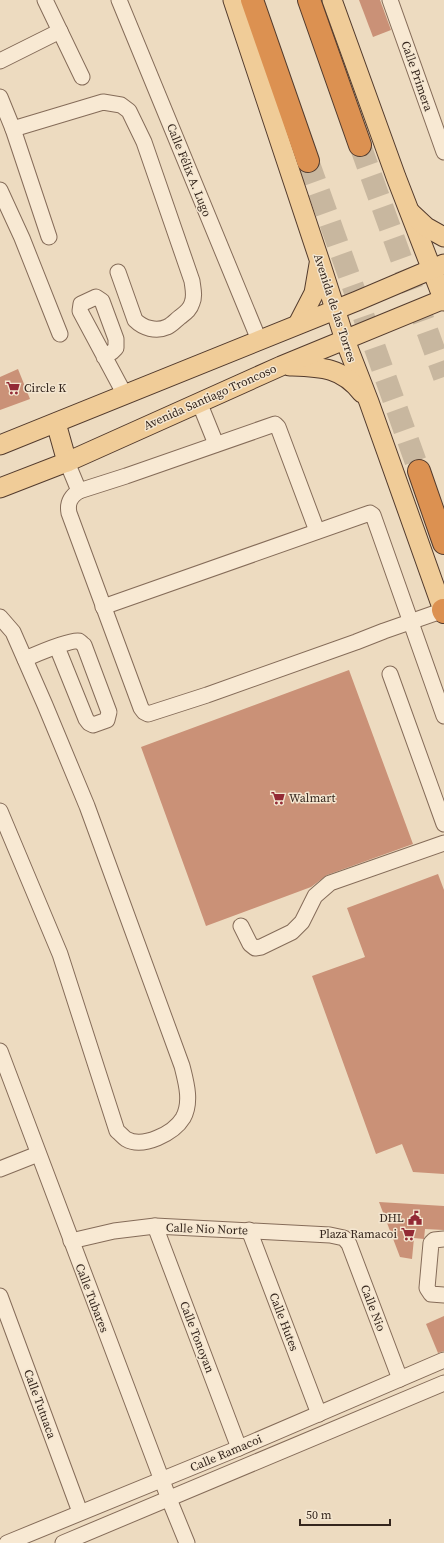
<svg xmlns="http://www.w3.org/2000/svg" width="444" height="1543" font-family="'Source Serif 4',serif">
	<style>
		.building { fill: #ca9177 }
		.lines { fill: none; stroke-linecap: round; stroke-linejoin: round }
		.highway-tunnel { stroke: #c8b79f; stroke-width: 22; stroke-dasharray: 22 11; stroke-linecap: butt }
		.minor-casing { stroke: #856c59; stroke-width: 17 }
		.major-casing { stroke: #533b2d; stroke-width: 21 }
		.highway-casing { stroke: #533b2d; stroke-width: 24 }
		.minor { stroke: #f8e9d3; stroke-width: 15 }
		.major { stroke: #f0cc98; stroke-width: 19 }
		.highway { stroke: #dc9151; stroke-width: 22 }
		.labels { text-anchor: middle; dominant-baseline: central; stroke-width: 3; stroke-linejoin: round; paint-order: stroke }
		.street-label { font-size: 12px; fill: #35261d; stroke: #f4e6d0 }
		.poi-label { font-size: 12px; fill: #35261d; stroke: #f4e6d0; text-anchor: start }
	</style>
	<rect width="100%" height="100%" fill="#eddbc0"/>
	<g class="building">
		<path d="M359 0H380L391 30 373 37Z"/>
		<path d="M18 369 30 399 0 410V377Z"/>
		<path d="M349 670 413 844 327 875 311 887 206 926 141 747Z"/>
		<path d="M438 874 444 890V1174L413 1172 402 1144 376 1154 312 976 365 957 347 908Z"/>
		<path d="M379 1202 444 1206V1230L425 1229 424 1239 414 1238 412 1259 400 1257Z"/>
		<path d="M444 1316V1351L438 1353 426 1324Z"/>
	</g>
	<g class="lines">
		<g class="highway-tunnel">
			<path d="M360 145 444 377"/>
			<path d="M308 161 419 471"/>
		</g>
		<defs>
			<g id="minor">
				<path d="M45 0 82 77"/>
				<path d="M119 0 259 340"/>
				<path d="M390 0 444 152"/>
				<path d="M0 61 60 31"/>
				<path d="M0 97 13 129 49 237"/>
				<path d="M13 129 103 102 121 105 129 111 144 142 192 281C193 289 195 296 192 303 190 310 185 313 180 317 176 320 172 325 167 327 156 332 143 328 135 320L118 272"/>
				<path d="M0 190 22 238 60 334"/>
				<path d="M104 357 112 352 116 348V339L102 301 96 297 81 304 80 311 125 395"/>
				<path d="M199 402 216 444"/>
				<path d="M67 462 79 491C70 497 67 503 69 513L141 708 144 712 148 714 207 695 356 642 384 631 444 610"/>
				<path d="M79 491 126 476 275 424 278 427 317 531"/>
				<path d="M103 607 370 513 373 515 444 716"/>
				<path d="M0 617 13 632 45 705 87 806 182 1066C186 1082 192 1102 183 1118 174 1133 143 1149 126 1139 123 1137 120 1133 117 1131L60 954 0 811"/>
				<path d="M25 659C34 655 71 639 79 641 81 642 82 644 84 645L109 712 107 720 93 725 89 723 86 719 57 647"/>
				<path d="M390 674 444 824"/>
				<path d="M241 926 250 944 255 948 261 947 292 932 302 922 315 896 330 883 444 843"/>
				<path d="M0 1051 169 1499 187 1543"/>
				<path d="M0 1169 38 1154"/>
				<path d="M155 1226 239 1448"/>
				<path d="M249 1230 319 1414"/>
				<path d="M444 1239 434 1240 431 1243 427 1288 431 1294 444 1295"/>
				<path d="M71 1241 114 1231 155 1226 330 1235 344 1238 349 1244 400 1379"/>
				<path d="M0 1296 80 1512"/>
				<path d="M7 1543 239 1448 444 1360"/>
				<path d="M63 1543 444 1383"/>
			</g>
			<g id="major">
				<path d="M233 0 319 259 345 340 369 402 444 613"/>
				<path d="M332 0 396 177 444 301"/>
				<path d="M411 213 426 227 444 237"/>
				<path d="M298 324 314 293 319 264"/>
				<path d="M290 366C321 367 342 367 362 393"/>
				<path d="M56 423 67 462"/>
				<path d="M0 445 357 301 444 264"/>
				<path d="M0 488 67 462 281 366 444 299"/>
			</g>
			<g id="highway">
				<path d="M252 0 308 161"/>
				<path d="M309 0 360 145"/>
				<path d="M419 471 444 543"/>
				<path d="M443 610 444 612"/>
			</g>
		</defs>
		<use href="#minor" class="minor-casing"/>
		<use href="#major" class="major-casing"/>
		<use href="#highway" class="highway-casing"/>
		<use href="#minor" class="minor"/>
		<use href="#major" class="major"/>
		<use href="#highway" class="highway"/>
	</g>
	<defs>
		<symbol id="supermarket-bare" viewBox="-9 -9 18 18"><path d="M-6-5.5h2.5l.6 2H6L4.5 2H-2.5L-4.4-4H-6ZM-1.5 3.2a1.3 1.3 0 1 0 .1 0ZM3 3.2a1.3 1.3 0 1 0 .1 0Z" fill="#932a35" stroke="#f4e6d0" stroke-width="2.5" paint-order="stroke"/></symbol>
		<symbol id="civic-bare" viewBox="-9 -9 18 18"><path d="M-.6-6.5H3V-4.5H.6V-3L4-1V1h2V6H-6V1h2V-1L-.6-3ZM-1.2 2.5V6h2.4V2.5Z" fill="#932a35" stroke="#f4e6d0" stroke-width="2.5" paint-order="stroke"/></symbol>
	</defs>
	<g fill-rule="evenodd">
		<use href="#supermarket-bare" x="3" y="378" width="20" height="20"/>
		<use href="#supermarket-bare" x="268" y="788" width="20" height="20"/>
		<use href="#civic-bare" x="405" y="1208" width="20" height="20"/>
		<use href="#supermarket-bare" x="398" y="1224" width="20" height="20"/>
	</g>
	<g class="labels">
		<g class="street-label">
			<text transform="translate(417 76) rotate(71)">Calle Primera</text>
			<text transform="translate(189 170) rotate(68)">Calle Félix A. Lugo</text>
			<text transform="translate(335 308) rotate(72)">Avenida de las Torres</text>
			<text transform="translate(210 397) rotate(-24)">Avenida Santiago Troncoso</text>
			<text transform="translate(207 1229) rotate(2)">Calle Nio Norte</text>
			<text transform="translate(92 1298) rotate(69)">Calle Tubares</text>
			<text transform="translate(373 1308) rotate(69)">Calle Nio</text>
			<text transform="translate(284 1322) rotate(69)">Calle Hutes</text>
			<text transform="translate(197 1337) rotate(69)">Calle Tonoyan</text>
			<text transform="translate(40 1404) rotate(70)">Calle Tutuaca</text>
			<text transform="translate(226 1453) rotate(-23)">Calle Ramacoi</text>
		</g>
		<g class="poi-label">
			<text x="24" y="388">Circle K</text>
			<text x="289" y="798">Walmart</text>
			<text x="404" y="1218" text-anchor="end">DHL</text>
			<text x="397" y="1234" text-anchor="end">Plaza Ramacoi</text>
		</g>
	</g>
	<path d="M300 1519v6h90v-6" fill="none" stroke="#35261d" stroke-width="2"/>
	<text x="306" y="1519" font-size="12" fill="#35261d" stroke="#f4e6d0" stroke-width="3" paint-order="stroke">50 m</text>
</svg>
